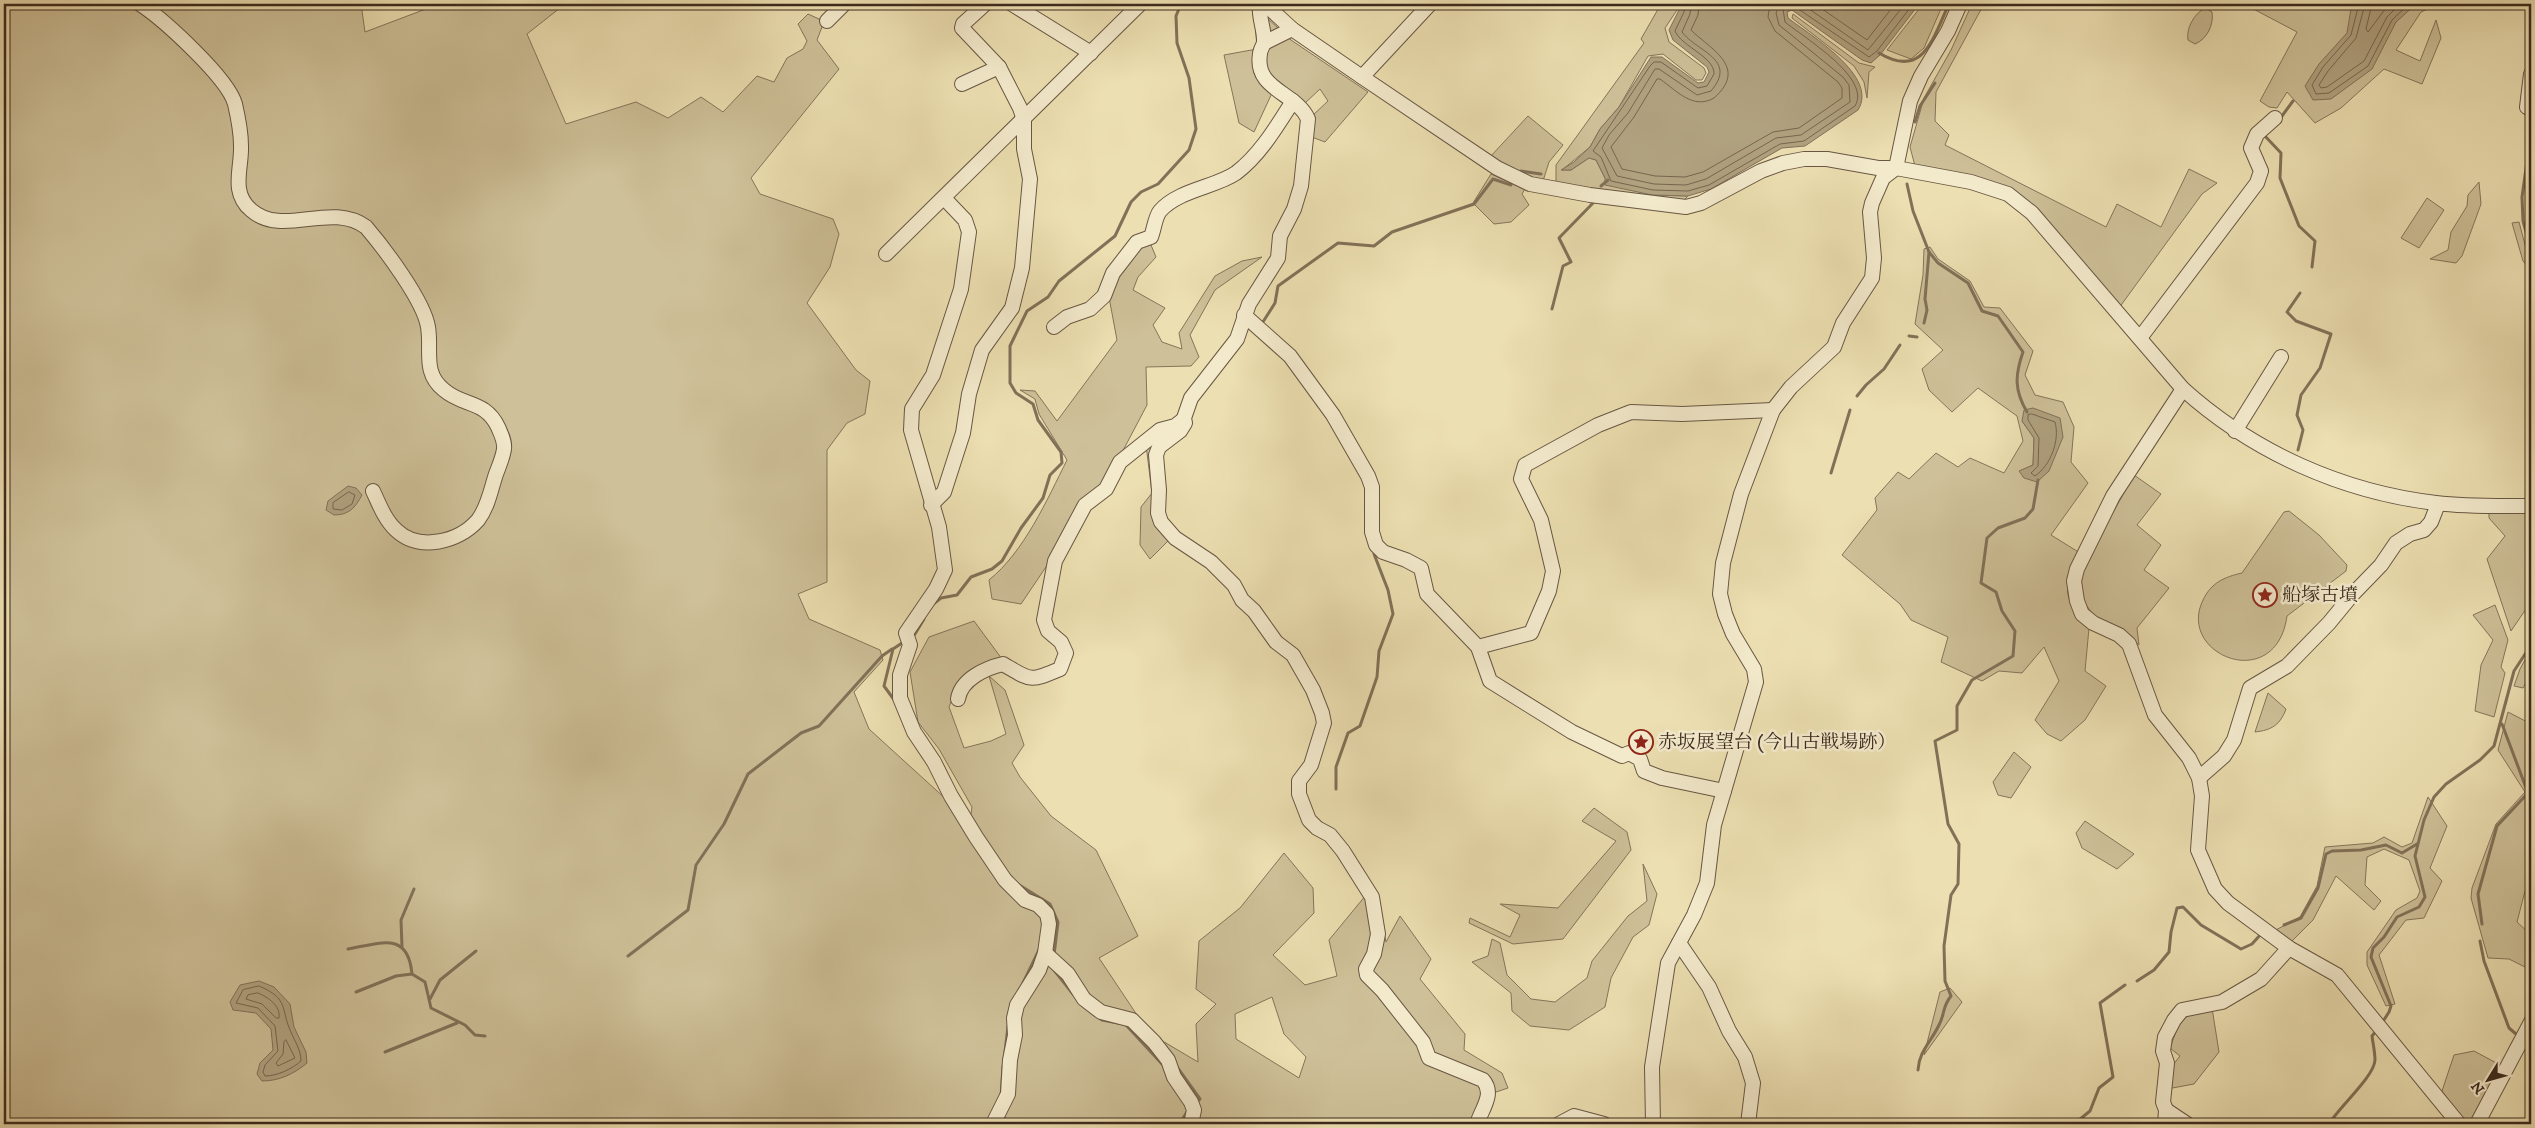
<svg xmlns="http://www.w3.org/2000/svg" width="2535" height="1128" font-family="'IM FELL DW Pica','Noto Serif JP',serif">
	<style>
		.green { fill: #cec098; stroke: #85755b; fill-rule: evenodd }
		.water { fill: #b0a17f; stroke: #827158 }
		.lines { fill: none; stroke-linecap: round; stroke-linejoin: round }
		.shore { stroke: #76664e; stroke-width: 1 }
		.stream { stroke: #827158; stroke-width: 3 }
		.minor-casing { stroke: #685743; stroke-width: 16 }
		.minor { stroke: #f3eacc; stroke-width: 14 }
		.labels { text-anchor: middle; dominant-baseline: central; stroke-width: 5; stroke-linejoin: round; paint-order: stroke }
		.poi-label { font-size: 19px; fill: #3c2a1e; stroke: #f3eacc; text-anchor: start }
	</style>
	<rect width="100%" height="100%" fill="#ecdfb1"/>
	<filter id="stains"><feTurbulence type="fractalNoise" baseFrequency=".004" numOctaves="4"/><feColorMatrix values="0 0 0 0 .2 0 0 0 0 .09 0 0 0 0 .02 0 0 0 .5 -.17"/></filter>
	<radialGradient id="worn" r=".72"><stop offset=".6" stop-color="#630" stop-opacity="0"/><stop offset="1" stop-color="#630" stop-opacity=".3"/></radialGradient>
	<g class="green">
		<path d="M4 4H361L365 32 439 4H565L527 34 566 124 636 102 668 118 701 97 723 112 757 76 774 82 787 58 803 49 807 41 798 24 808 14 819 19 822 27 817 40 839 69 751 178 760 194 833 219 839 234 830 267 807 303 856 370 870 381 865 414 847 423 827 450V582L798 594 809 619 880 650 883 660 854 692 869 729 970 821 972 807 939 749 918 722 910 672 929 637 974 621 1002 659 955 692 949 707 964 748 991 741 1006 734 989 676 1005 690 1024 745 1012 763 1020 777 1051 816 1096 850 1138 936 1099 958 1149 1033 1198 1062 1196 1024 1216 1004 1196 989 1199 941 1240 908 1284 853 1313 888 1314 913 1273 955 1305 985 1337 976 1329 940 1366 895 1379 906 1386 942 1400 916 1431 959 1420 979 1465 1034 1464 1050 1502 1073 1508 1088 1493 1093 1475 1124H4ZM1272 997 1284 1034 1306 1057 1299 1078 1236 1039 1235 1014Z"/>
		<path d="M1661 4H1677V10L1665 28 1669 42 1704 68 1706 73 1702 80H1696L1663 54 1648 56 1619 107 1600 129 1590 147 1562 170H1571L1589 158 1596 160 1605 178 1652 195 1688 196 1681 203 1556 184V165L1644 43 1641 39Z"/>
		<path d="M1923 4H1943L1924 48 1911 59 1887 50Z"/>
		<path d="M1972 4H1984L1936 92 1935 121 1949 135 1945 145 2106 227 2117 204 2161 227 2189 169 2217 183 2202 194 2119 308 2030 205 1915 166 1910 147 1924 98 1951 50Z"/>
		<path d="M2244 4H2432L2428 9 2421 12 2396 50 2420 61 2436 20 2441 38 2422 84 2384 69 2341 108 2315 123 2287 92 2277 108 2269 107 2260 101 2297 32Z"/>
		<path d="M1254 6 1291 40 1368 92 1325 142 1309 136 1312 116 1328 101 1320 89 1304 104 1272 93 1254 132 1239 123 1224 55 1257 49Z"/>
		<path d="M2205 8 2212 12C2214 25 2207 39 2195 44L2188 40C2186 28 2194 14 2205 8Z"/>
		<path d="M1793 14 1859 63 1875 67 1869 72 1867 98 1864 82 1854 66 1792 18Z"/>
		<path d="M1528 116 1563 145 1549 162 1543 181 1518 173 1490 157Z"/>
		<path d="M1491 174 1525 189 1522 194 1529 205 1511 222 1494 224 1473 203Z"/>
		<path d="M2479 182 2481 204 2462 256 2456 263 2430 259 2448 250 2451 232 2467 206 2468 195Z"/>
		<path d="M2427 198 2444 210 2419 248 2401 238Z"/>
		<path d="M2519 222 2528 256 2531 259V270L2523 261 2512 223Z"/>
		<path d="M1140 244 1151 245 1156 257 1138 277 1133 290 1165 308 1153 325 1162 342 1182 349 1179 333 1215 276 1242 261 1262 257 1215 290 1190 335 1199 357 1191 366 1146 367 1147 405 1118 460 1021 604 992 599 989 580C1024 552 1047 500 1067 460L1039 414 1035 399 1020 390 1035 391 1057 421 1117 340 1108 292Z"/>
		<path d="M1930 247 1938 259 1970 281 1984 307 2000 308 2033 351 2025 375 2035 395 2063 402 2074 427 2071 462 2088 483 2051 535 2080 553C2062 589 2062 597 2089 628L2085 671 2106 686 2085 720 2061 741 2047 734 2035 720 2059 681 2044 647 2022 673 1999 671 1982 681 1941 662 1948 637 1911 620 1900 604 1842 555 1877 510 1875 498 1898 472 1909 479 1936 453 1958 467 1970 458 2004 473 2023 441 2017 416 1978 388 1952 412 1929 390 1922 369 1943 350 1915 324 1923 275 1924 249ZM2022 421 2063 437 2024 478 2020 471 2033 465 2034 438Z"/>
		<path d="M1161 432C1157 467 1160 506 1169 540L1150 559 1140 545 1141 507 1152 493 1146 445Z"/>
		<path d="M2134 475 2161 494 2137 525 2161 545 2144 570 2169 588 2137 628 2139 645 2123 631 2095 618 2085 603 2080 588 2083 566Z"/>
		<path d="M2531 510V610L2526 609 2511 631 2487 559 2505 536 2489 518V511Z"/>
		<path d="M2289 511 2319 535 2347 565 2346 571 2287 616C2276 695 2176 655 2203 600 2211 583 2224 577 2242 573L2284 512Z"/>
		<path d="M2495 605 2508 640 2501 667 2505 673 2494 717 2475 711 2481 665 2493 640 2473 615Z"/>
		<path d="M2531 649 2530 676 2523 688 2514 686 2520 669Z"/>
		<path d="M2268 693 2286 709C2280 725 2272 730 2255 732Z"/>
		<path d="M2508 712 2531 724V895L2525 891 2517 922 2531 935V970L2509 959 2488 958 2471 898 2472 888 2496 824 2525 792 2498 750Z"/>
		<path d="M2014 752 2031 767 2011 798 1998 795 1993 782Z"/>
		<path d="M2428 797 2447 826 2430 868 2442 881 2424 918 2406 920 2379 955 2395 1004 2386 1006 2367 965V952L2396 910 2417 898 2420 891 2409 860 2384 849 2367 857 2365 885 2381 901 2374 910 2336 876 2313 920 2291 942 2274 931 2300 917 2317 886 2325 847 2373 843 2384 837 2402 847 2412 843Z"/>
		<path d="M1594 808 1627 832 1631 850 1563 939 1513 944 1469 923 1470 918 1510 937 1520 915 1500 904 1558 908 1616 841 1582 821Z"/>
		<path d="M2085 821 2134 854 2117 869 2082 848 2076 833Z"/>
		<path d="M1643 864 1657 894 1649 925 1633 937 1611 978 1605 1007 1569 1030 1530 1026 1512 1011 1511 993 1472 962 1488 956 1492 939 1500 943 1507 975 1531 999 1555 1002 1587 978 1592 961 1628 916 1647 901Z"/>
		<path d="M1950 988 1962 1002 1924 1055 1940 992Z"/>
		<path d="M2212 1008 2219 1052 2194 1084 2167 1089 2169 1070 2180 1056 2170 1048C2180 1020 2182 1014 2212 1008Z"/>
		<path d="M2474 1051 2502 1066 2472 1121 2461 1118 2442 1091 2454 1055Z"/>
	</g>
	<g class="water">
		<path d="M1680 4H1919L1880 55 1871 63 1862 60 1792 10 1787 12 1788 18C1811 36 1879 76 1858 110L1805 146 1782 148 1711 189 1688 196 1652 195 1605 185V178L1596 160 1589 158 1571 170H1561L1574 162 1590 147 1600 129 1619 107 1651 57H1662L1698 83 1704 82 1709 72 1707 67 1673 40 1669 30 1679 10Z"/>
		<path d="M2355 4H2416L2396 22 2372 69 2331 99 2313 100 2305 86 2319 64 2347 33 2351 9Z"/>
		<path d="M2033 408 2060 418 2063 437 2049 471 2037 482 2024 478 2019 471 2033 465 2034 438 2022 421 2024 410Z"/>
		<path d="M348 486 356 488 362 495C355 508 349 515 334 515L326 510 328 501Z"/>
		<path d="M259 981 274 987 290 1004 294 1027 306 1052 307 1063C294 1074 279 1081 262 1081L257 1074 260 1063 273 1050 271 1029 256 1013 233 1010 230 1002 240 985Z"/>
	</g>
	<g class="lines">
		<g class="shore">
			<path d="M1685 4 1684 12 1675 31C1682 47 1715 57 1714 74L1707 86 1698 88 1661 62H1654L1650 66 1593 151 1601 157 1611 181 1653 190 1688 191 1709 185 1780 144 1804 141 1855 106C1872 78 1803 37 1785 22L1783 9 1794 6 1869 57 1877 51 1913 4"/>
			<path d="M1691 4 1690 14 1682 32C1697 52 1738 59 1711 91L1697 95 1659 69H1655L1628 113 1609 135 1602 148 1617 176 1654 184 1686 185 1706 179 1776 138 1801 135 1850 102 1849 85 1843 77 1779 25 1776 13 1780 4"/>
			<path d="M1699 4 1698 15 1691 30C1710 49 1749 67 1714 98 1693 110 1677 91 1660 79H1657L1634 117 1611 147 1622 169 1655 176 1685 177 1703 172 1773 132 1799 128 1842 98V88L1838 82 1775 31 1768 17 1770 4"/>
			<path d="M1802 4 1868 50 1905 4"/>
			<path d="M1815 4 1867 40 1895 4"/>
			<path d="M2359 4 2351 35 2323 67 2312 85 2316 94 2329 93 2368 66 2392 20 2409 4"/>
			<path d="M2365 4 2356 38 2328 71 2319 85 2321 88 2327 87 2364 61 2387 17 2400 4"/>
			<path d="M2372 4 2366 29 2368 32 2389 4"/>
			<path d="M2032 414 2055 422C2060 440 2051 465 2035 476L2031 473 2038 466 2039 438 2028 420V415Z"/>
			<path d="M349 492 355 495 352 504 342 510 333 509V503Z"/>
			<path d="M259 986C290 999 280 1009 291 1032 295 1042 301 1050 301 1061 292 1069 277 1076 265 1076L263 1072 265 1065 278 1051 275 1026 258 1008 236 1003 243 990Z"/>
			<path d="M258 993C268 997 281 1006 279 1018H276L262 1004 246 999 248 995Z"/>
			<path d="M286 1040 295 1058 278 1066 276 1063 283 1054 284 1042Z"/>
		</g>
		<g class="stream">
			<path d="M1879 53C1924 80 1933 37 1949 4"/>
			<path d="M2282 116 2293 101"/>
			<path d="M1915 122 1920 106 1935 83"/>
			<path d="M2531 133 2522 197 2523 221 2531 250"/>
			<path d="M2264 135 2281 153 2280 178 2299 226 2315 241 2312 267"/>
			<path d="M1521 171 1541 174"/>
			<path d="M1907 184 1913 211 1929 252 1938 263 1968 283 1982 311 1998 316 2023 352C2015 375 2014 390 2027 412"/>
			<path d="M1601 186 1608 180"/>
			<path d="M1552 309 1563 266 1571 262 1559 238 1593 203"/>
			<path d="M1924 323 1927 310 1925 299 1929 252"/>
			<path d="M1261 325 1275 303 1278 286 1338 243 1374 246 1392 232 1474 204 1493 179 1511 185"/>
			<path d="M1909 336 1917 337"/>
			<path d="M1857 396 1866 385 1884 369 1900 345"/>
			<path d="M2298 450 2303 430 2297 415 2301 395 2320 368 2331 334 2296 321 2287 312 2300 293"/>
			<path d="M1831 473 1850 410"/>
			<path d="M932 605 941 598 957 595 971 577 992 569 1002 561 1021 528 1043 498 1050 475 1062 463 1061 452 1038 420 1033 404 1016 393 1010 383V346L1027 311 1048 297 1059 281 1115 236 1131 202 1141 192 1158 184 1189 150 1196 129 1189 78 1177 43 1176 16 1181 4"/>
			<path d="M910 638 915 634 924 619"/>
			<path d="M895 701 884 686 893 649 905 641"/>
			<path d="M1336 789V767L1348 733 1360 726 1377 677 1379 651 1393 614 1388 590 1374 554"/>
			<path d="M1016 883 1050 904 1058 922 1054 955"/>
			<path d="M2482 924 2478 894 2497 826 2528 793 2502 724"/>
			<path d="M2284 925 2301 918 2318 888 2326 854 2332 851 2361 850 2386 845 2402 853 2417 844"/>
			<path d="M2480 941 2484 961 2509 1028 2516 1034"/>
			<path d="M402 947 401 920 414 889"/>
			<path d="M348 949C381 943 408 931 412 974L425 982 431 1008 465 1025 475 1035 485 1036"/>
			<path d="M628 956 688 910 696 865 724 824 748 774 801 733 819 726 882 656 892 649"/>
			<path d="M1054 970 1073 994"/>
			<path d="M2137 981 2154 970 2169 952 2171 932 2177 908 2183 907 2201 925 2241 949 2252 944 2261 934"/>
			<path d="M1023 983 1039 950"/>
			<path d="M356 992 396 976 412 974"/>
			<path d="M430 999 440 980 476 951"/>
			<path d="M1098 1017 1102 1020 1118 1023"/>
			<path d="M2382 1023 2389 1012 2391 1006 2371 957 2373 948 2384 937 2397 917 2419 907 2425 897 2415 856 2424 820 2434 797 2446 784 2480 760 2494 746 2514 671 2531 645"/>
			<path d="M1126 1025 1162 1064H1165"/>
			<path d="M385 1052 457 1023"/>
			<path d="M1005 1052 1008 1026"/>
			<path d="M1177 1067 1200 1099 1196 1103"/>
			<path d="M1918 1070C1919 1051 1931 1042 1939 1025 1945 1014 1942 1007 1951 996L1945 981 1944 946 1951 895 1958 884 1959 844 1948 824 1935 741 1957 730V706L1972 680 2013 656 2015 631 2002 611 1996 592 1981 583 1987 538 1998 528 2025 518 2033 509 2038 480"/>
			<path d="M1001 1097 1003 1066"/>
			<path d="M1001 1124 1005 1119 1002 1115"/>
			<path d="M1179 1124 1189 1109"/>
			<path d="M2074 1124 2090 1111 2099 1088 2113 1077 2100 1003 2125 985"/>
			<path d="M2329 1124C2339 1107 2374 1077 2375 1060 2375 1052 2373 1044 2372 1036L2377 1030"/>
		</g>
		<defs>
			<g id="minor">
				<path d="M140 4C163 19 228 78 235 104 238 117 241 133 241 146 242 168 230 192 251 210 283 238 330 201 366 227 384 248 424 301 428 327 432 350 422 373 444 390 464 407 485 400 498 427 501 434 505 441 504 449 503 457 499 466 496 474 491 489 488 507 478 520 459 542 419 552 396 530 385 520 379 504 373 491"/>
				<path d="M1012 4 1091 53"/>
				<path d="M1260 4C1258 17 1265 30 1264 43 1263 46 1260 50 1260 54 1254 90 1296 92 1308 119L1301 186 1294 209 1280 236 1278 258 1249 304 1237 339 1191 398 1184 418 1185 423 1180 431 1159 447 1156 455 1159 490 1158 513 1161 522 1175 538 1211 562 1234 585 1242 600 1254 611 1276 642 1293 655 1313 690 1322 713 1324 723 1311 765 1299 781V794L1309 820 1317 828 1330 835 1343 851 1372 897 1378 934 1374 954 1366 969 1367 975 1382 990 1423 1042 1429 1058 1483 1080C1495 1094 1482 1108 1477 1124"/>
				<path d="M1265 4 1292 29 1362 77 1497 168 1530 184 1590 195 1686 207 1701 203 1761 171 1783 163 1804 159H1827L1878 168H1896L1971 182 2008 194 2032 213 2183 389C2253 452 2342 492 2436 503 2468 507 2500 506 2531 506"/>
				<path d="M827 21 844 4"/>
				<path d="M1264 43 1292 29"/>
				<path d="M2531 74 2527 107 2531 109"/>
				<path d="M1362 77 1430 4"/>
				<path d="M962 84 999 67"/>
				<path d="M944 198 965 220 969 232 961 289 933 375 912 409 911 430 939 527 945 570 936 589 906 633 910 645 900 675V698L914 732 934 762 951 796 976 837 1005 880 1025 900 1038 905 1047 914 1049 924 1045 953 1039 970 1017 1005 1014 1018 1015 1035 1010 1060 1008 1094 993 1124"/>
				<path d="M886 254 1140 4"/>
				<path d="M1244 315 1290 356 1333 415 1368 476 1372 487V532L1376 545 1383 552 1406 560 1421 568 1427 594 1478 647 1490 681 1572 732 1622 756 1629 753 1640 759 1644 771 1662 778 1724 791"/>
				<path d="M1054 327 1067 317 1090 309 1104 296 1113 273 1137 242 1151 237C1154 230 1155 217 1160 211 1178 190 1216 187 1236 173 1260 155 1277 126 1293 101"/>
				<path d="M2140 338 2257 183 2261 171 2251 148 2257 134 2275 118"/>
				<path d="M2183 389 2113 496 2077 569 2074 581 2077 601 2082 614 2093 623 2119 635 2129 644 2155 715 2189 758 2199 778 2202 796 2198 850 2215 889 2228 903 2289 948 2337 975 2459 1124"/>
				<path d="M2235 431 2281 357"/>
				<path d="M931 505 944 492 963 433 969 394 982 350 1012 308 1022 268 1030 179 1024 149V120L1020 108 999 67 962 28 963 24 985 4"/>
				<path d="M1478 647 1531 633 1549 591 1553 571 1541 520 1521 479 1525 465 1598 425 1631 412 1682 414 1773 410"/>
				<path d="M958 699C961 679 986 668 1003 664 1032 681 1029 682 1060 669L1066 653 1061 642 1048 631 1044 620 1055 561 1085 505 1106 489 1120 462 1160 430 1175 426 1184 419"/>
				<path d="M2199 778 2224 756 2234 740 2250 688 2287 666 2329 623 2352 595 2381 565 2396 543 2410 534 2424 530 2431 522 2438 504"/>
				<path d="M1679 943 1709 987 1729 1031 1745 1057 1753 1083 1748 1124"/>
				<path d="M1045 953 1068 974 1084 999 1101 1012 1132 1020 1154 1042 1168 1060 1174 1077 1191 1102 1194 1110 1191 1124"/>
				<path d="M2166 1110 2187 1124"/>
				<path d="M1559 1124 1574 1116 1604 1124"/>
				<path d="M1653 1124 1652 1067 1668 963 1694 915 1707 883 1714 825 1756 682 1754 669 1733 634 1725 614 1720 594 1723 563 1741 494 1773 410 1791 387 1834 347 1843 323 1872 278 1874 258 1870 212 1872 203 1883 178 1896 168 1910 101 1921 76 1948 31 1960 4"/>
				<path d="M2165 1124 2166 1110 2163 1102 2167 1063 2163 1051 2165 1037 2174 1020 2182 1010 2222 1002 2261 979 2289 948"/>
				<path d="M2477 1124 2531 1022"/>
			</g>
		</defs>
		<use href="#minor" class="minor-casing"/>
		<use href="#minor" class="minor"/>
	</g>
	<defs>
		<symbol id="sight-ring" viewBox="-11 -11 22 22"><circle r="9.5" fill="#f3eacc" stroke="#8f2418" stroke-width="1.5"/><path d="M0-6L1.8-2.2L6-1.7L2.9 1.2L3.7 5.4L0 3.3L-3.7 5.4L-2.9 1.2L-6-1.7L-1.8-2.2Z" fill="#8f2418"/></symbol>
	</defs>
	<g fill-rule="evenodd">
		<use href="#sight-ring" x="2251" y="581" width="28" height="28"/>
		<use href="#sight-ring" x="1627" y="728" width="28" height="28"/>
	</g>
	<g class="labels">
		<g class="poi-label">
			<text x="2282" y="595">船塚古墳</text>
			<text x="1658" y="742">赤坂展望台 (今山古戦場跡）</text>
		</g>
	</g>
	<rect width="2535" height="1128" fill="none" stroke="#ecdfb1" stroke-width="20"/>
	<rect x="5" y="5" width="2525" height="1118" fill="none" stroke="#3c2a1e" stroke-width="2.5"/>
	<rect x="10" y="10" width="2515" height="1108" fill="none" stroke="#3c2a1e"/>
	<g transform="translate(2488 1080) rotate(233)" stroke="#f3eacc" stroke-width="4" paint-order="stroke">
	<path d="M0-4L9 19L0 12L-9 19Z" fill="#3c2a1e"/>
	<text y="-8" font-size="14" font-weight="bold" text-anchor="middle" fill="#3c2a1e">N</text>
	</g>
	<rect width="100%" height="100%" filter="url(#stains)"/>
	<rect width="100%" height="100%" fill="url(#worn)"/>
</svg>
